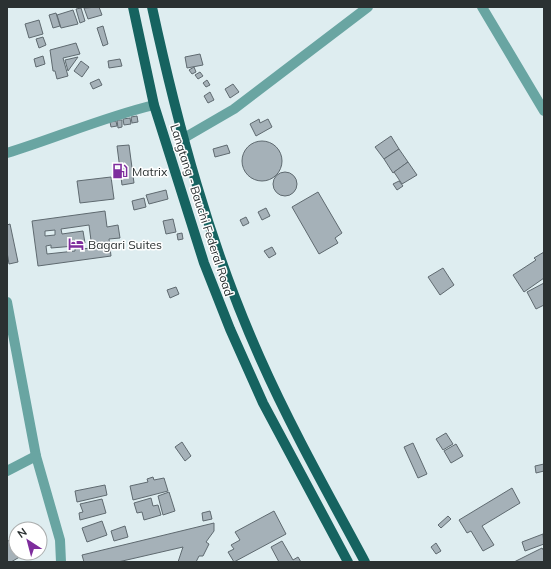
<svg xmlns="http://www.w3.org/2000/svg" width="551" height="569" font-family="Mulish,sans-serif">
	<style>
		.building { fill: #a5b1b8; stroke: #5f6a70; fill-rule: evenodd }
		.lines { fill: none; stroke-linecap: round; stroke-linejoin: round }
		.minor { stroke: #69a5a2; stroke-width: 10 }
		.major { stroke: #166360; stroke-width: 10 }
		.labels { text-anchor: middle; dominant-baseline: central; stroke-width: 3; stroke-linejoin: round; paint-order: stroke }
		.poi-label { font-size: 12px; fill: #2b3132; stroke: #fff; text-anchor: start }
		.street-label { font-size: 12px; fill: #2b3132; stroke: #fff }
	</style>
	<rect width="100%" height="100%" fill="#deedf0"/>
	<g class="building">
		<path d="M99 7 102 15 88 19 84 8Z"/>
		<path d="M81 8 85 21 80 23 76 9Z"/>
		<path d="M73 10 78 24 61 28 57 15Z"/>
		<path d="M56 13 60 26 53 28 49 15Z"/>
		<path d="M39 20 43 34 29 38 25 24Z"/>
		<path d="M103 26 108 44 103 46 97 28Z"/>
		<path d="M43 37 46 45 39 48 36 39Z"/>
		<path d="M76 43 80 54 63 58 68 76 57 79 55 71H53L50 50Z"/>
		<path d="M200 54 203 65 187 68 185 57Z"/>
		<path d="M43 56 45 64 36 67 34 59Z"/>
		<path d="M78 57 68 71 65 60Z"/>
		<path d="M120 59 122 66 109 68 108 61Z"/>
		<path d="M81 61 89 67 82 77 74 71Z"/>
		<path d="M194 67 196 72 192 74 189 70Z"/>
		<path d="M200 72 203 76 198 79 195 75Z"/>
		<path d="M99 79 102 85 93 89 90 83Z"/>
		<path d="M207 80 210 85 206 87 203 83Z"/>
		<path d="M233 84 239 92 230 98 225 89Z"/>
		<path d="M210 92 214 100 208 103 204 96Z"/>
		<path d="M137 116 138 122 132 123 131 117Z"/>
		<path d="M130 118 131 124 124 125 123 119Z"/>
		<path d="M259 119 260 123 268 119 272 127 256 136 250 124Z"/>
		<path d="M117 120H122V127L118 128Z"/>
		<path d="M116 121 117 126 111 127 110 122Z"/>
		<path d="M391 136 399 149 384 159 375 147Z"/>
		<circle cx="262" cy="161" r="20"/>
		<path d="M129 145 134 183 122 185 117 146Z"/>
		<path d="M227 145 230 153 215 157 213 149Z"/>
		<path d="M399 149 408 162 393 173 384 159Z"/>
		<path d="M408 162 417 175 402 184 394 172Z"/>
		<circle cx="285" cy="184" r="12"/>
		<path d="M111 177 114 199 80 203 77 181Z"/>
		<path d="M399 181 403 186 397 190 393 184Z"/>
		<path d="M166 190 168 199 149 204 146 195Z"/>
		<path d="M318 192 342 233 335 238 338 243 319 254 292 207Z"/>
		<path d="M144 198 146 207 134 210 132 201Z"/>
		<path d="M266 208 270 216 262 220 258 212Z"/>
		<path d="M105 211 107 227 118 225 120 238 109 239 111 256 38 266 32 221ZM89 225 92 248 81 249 80 243H85L83 231 62 234 61 229ZM55 230V235L45 236V231ZM51 245V248L75 246V251L47 254 46 246Z"/>
		<path d="M246 217 249 223 243 226 240 220Z"/>
		<path d="M173 219 176 232 166 234 163 221Z"/>
		<path d="M10 224 18 262 9 264 7 252V225Z"/>
		<path d="M182 233 183 239 178 240 177 234Z"/>
		<path d="M272 247 276 254 269 258 264 251Z"/>
		<path d="M544 252V278L524 292 513 275 536 260 534 258Z"/>
		<path d="M443 268 454 285 440 295 428 277Z"/>
		<path d="M544 283V305L536 309 527 292Z"/>
		<path d="M176 287 179 294 170 298 167 290Z"/>
		<path d="M446 433 453 444 443 450 436 439Z"/>
		<path d="M182 442 191 456 185 461 175 447Z"/>
		<path d="M413 443 427 474 418 478 404 447Z"/>
		<path d="M456 444 463 456 451 463 444 451Z"/>
		<path d="M544 464V471L536 473 535 466Z"/>
		<path d="M153 477 154 480 164 478 168 491 133 500 130 486 148 482 147 479Z"/>
		<path d="M105 485 107 495 77 502 75 491Z"/>
		<path d="M512 488 520 503 482 526 494 545 483 551 471 531 467 533 459 520Z"/>
		<path d="M169 492 175 511 163 515 158 496Z"/>
		<path d="M151 498 153 506 158 505 161 515 144 520 142 512 137 513 134 503Z"/>
		<path d="M102 499 106 513 80 520 79 513 83 512 80 504Z"/>
		<path d="M210 511 212 519 203 521 202 513Z"/>
		<path d="M274 511 286 534 234 562 228 552 234 549 231 545 240 540 235 532Z"/>
		<path d="M448 516 451 519 441 528 438 525Z"/>
		<path d="M102 521 107 535 87 542 82 528Z"/>
		<path d="M214 523V531L206 542 209 544 203 556H199L196 562H178L183 547 118 562H84L82 555Z"/>
		<path d="M125 526 128 537 114 541 111 531Z"/>
		<path d="M543 534 544 544 525 551 522 542Z"/>
		<path d="M13 538 16 543V553H22L23 555 11 562H7V540L9 541Z"/>
		<path d="M282 541 293 560 298 557 301 562H279L271 547Z"/>
		<path d="M436 543 441 551 436 554 431 547Z"/>
		<path d="M542 548 544 551V562H514Z"/>
	</g>
	<g class="lines">
		<g class="minor">
			<path d="M482 7 544 111"/>
			<path d="M184 138 234 109 368 7"/>
			<path d="M7 153C56 138 104 117 154 105"/>
			<path d="M7 302 36 456 60 540 61 562"/>
			<path d="M7 471 36 456"/>
		</g>
		<g class="major">
			<path d="M133 7 154 105 204 263 230 329 263 403 348 562"/>
			<path d="M152 7C178 127 210 246 260 358 291 428 329 495 365 562"/>
		</g>
	</g>
	<defs>
		<symbol id="fuel-bare" viewBox="-9 -9 18 18"><path d="M-5.5-6h7V0h2V4h1.3V-2.5L3-4.5l.8-.8L6-3V5H2.5V1h-1V6h-7ZM-4.2-4.7v3.2H.2V-4.7Z" fill="#7e2d9d" stroke="#fff" stroke-width="2.5" paint-order="stroke"/></symbol>
		<symbol id="hotel-bare" viewBox="-9 -9 18 18"><path d="M-6-4.5h1.5V1H6V5H4.5V3h-9V5H-6ZM-4 0a1.8 1.8 0 1 1 3.6 0ZM.5 0V-2.5h3Q6-2.5 6 0Z" fill="#7e2d9d" stroke="#fff" stroke-width="2.5" paint-order="stroke"/></symbol>
	</defs>
	<g fill-rule="evenodd">
		<use href="#fuel-bare" x="109" y="160" width="22" height="22"/>
		<use href="#hotel-bare" x="65" y="233" width="22" height="22"/>
	</g>
	<g class="labels">
		<g class="poi-label">
			<text x="132" y="171">Matrix</text>
			<text x="88" y="244">Bagari Suites</text>
		</g>
		<g class="street-label">
			<text transform="translate(202 210) rotate(72)">Langtang - Bauchi Federal Road</text>
		</g>
	</g>
	<rect width="551" height="569" fill="none" stroke="#2b3132" stroke-width="16"/>
	<g transform="translate(28 541) rotate(324)"><circle r="19" fill="#ffffff" stroke="#aaadad"/>
	<path d="M0-3L7 15L0 10L-7 15Z" fill="#7e2d9d"/>
	<text y="-6" font-size="11" font-weight="bold" text-anchor="middle" fill="#2b3132">N</text>
	</g>
</svg>
